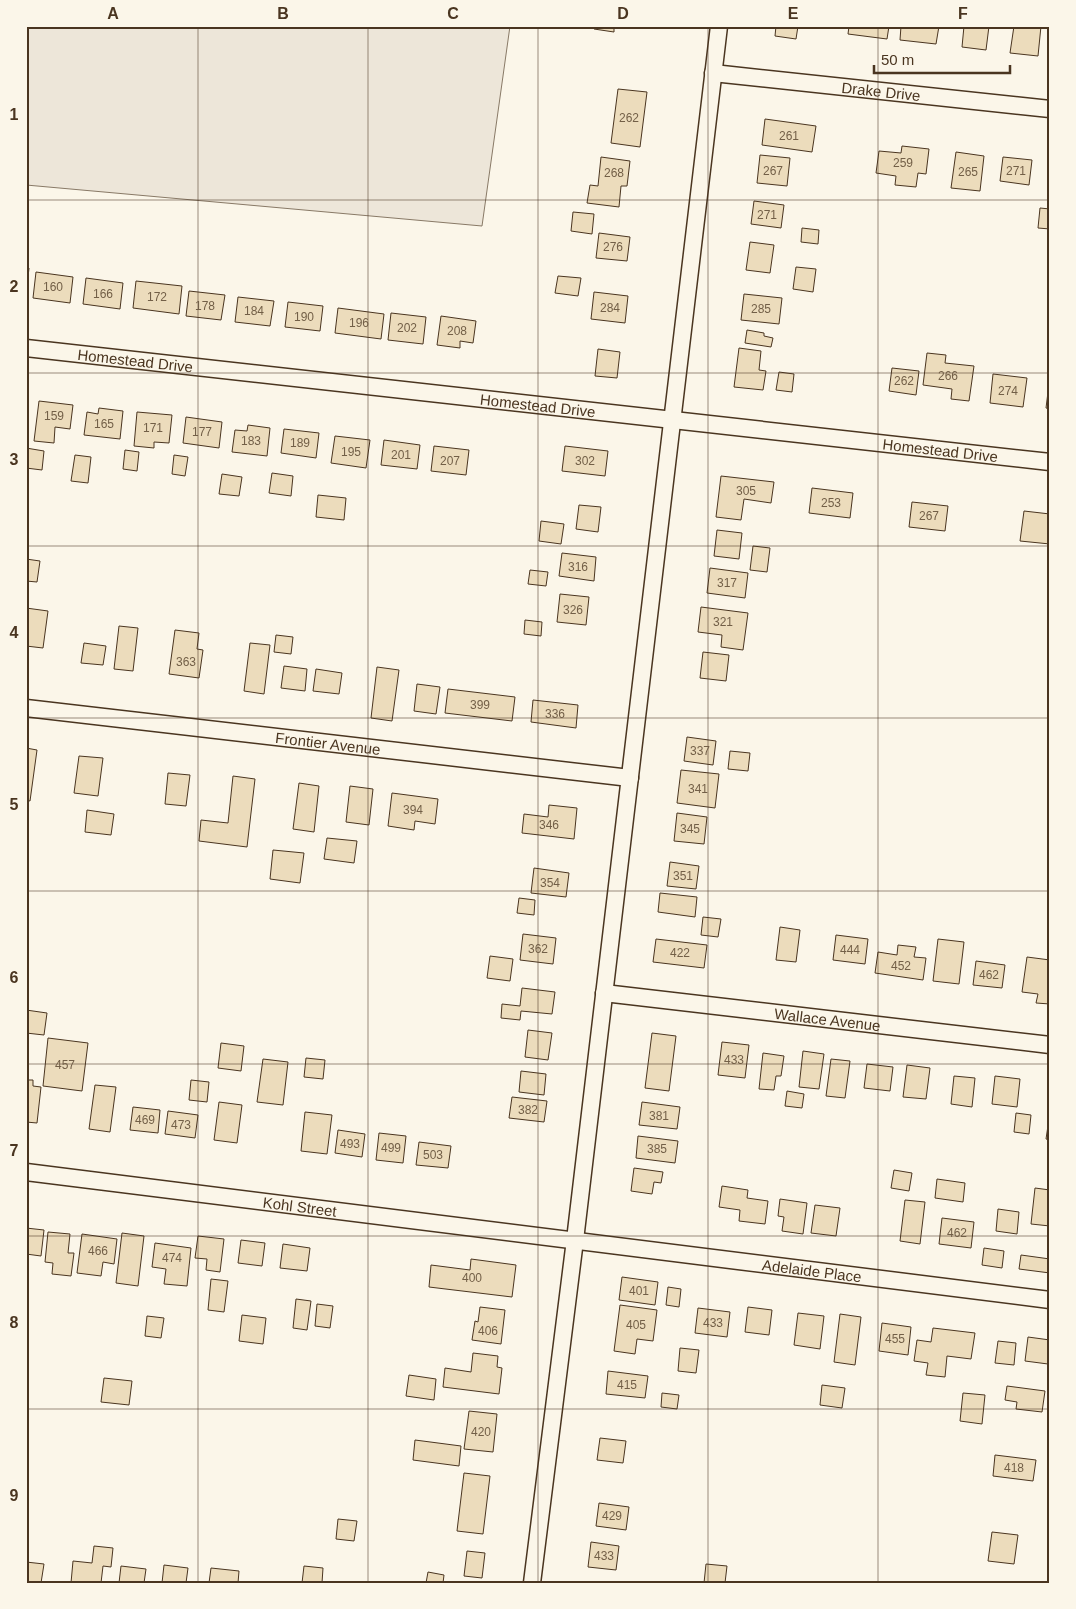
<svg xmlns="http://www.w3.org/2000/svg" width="1076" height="1609" font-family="Helvetica,sans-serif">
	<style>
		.green { fill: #ede6d9; stroke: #887966 }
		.building { fill: #ecdcbc; stroke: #4a3520 }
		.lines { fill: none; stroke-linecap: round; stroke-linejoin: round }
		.minor-casing { stroke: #4a3520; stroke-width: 19 }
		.minor { stroke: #fbf6e9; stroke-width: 16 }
		.grid { fill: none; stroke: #4a3520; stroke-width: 1; stroke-opacity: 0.55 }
		.labels { text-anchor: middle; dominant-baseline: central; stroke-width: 4; stroke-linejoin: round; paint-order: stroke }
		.number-label { font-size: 12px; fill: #725f47 }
		.street-label { font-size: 15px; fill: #4a3520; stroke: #fbf6e9 }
		.neatline { fill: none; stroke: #4a3520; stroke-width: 2 }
		.grid-label { font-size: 16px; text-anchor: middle; font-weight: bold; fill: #4a3520 }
	</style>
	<rect width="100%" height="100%" fill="#fbf6e9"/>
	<path class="green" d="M26 26H510L482 226 26 185Z"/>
	<g class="building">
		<path d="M595 26H614V32L594 29Z"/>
		<path d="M776 26H798L796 39 775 36Z"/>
		<path d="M849 26H889L887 39 848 34Z"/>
		<path d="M901 26H939L936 44 900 40Z"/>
		<path d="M964 26H989L986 50 962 47Z"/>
		<path d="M1014 26H1041L1038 56 1010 53Z"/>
		<path d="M618 89 647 92 640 147 611 143Z"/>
		<path d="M765 119 816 126 812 152 762 145Z"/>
		<path d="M902 146 929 149 926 174 918 173 916 187 895 185 896 176 876 173 879 151 901 153Z"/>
		<path d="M956 152 984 156 980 191 951 188Z"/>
		<path d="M760 155 790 158 787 186 757 183Z"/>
		<path d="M601 157 630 161 627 186H621L619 207 587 203 590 185 598 186Z"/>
		<path d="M1003 157 1032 160 1029 185 1000 181Z"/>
		<path d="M754 201 784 205 781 228 751 224Z"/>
		<path d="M1040 208 1050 209V229L1038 228Z"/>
		<path d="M573 212 594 214 592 234 571 231Z"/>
		<path d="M802 228 819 230 818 244 801 242Z"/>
		<path d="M599 233 630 237 627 261 596 258Z"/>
		<path d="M750 242 774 245 770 273 746 270Z"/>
		<path d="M796 267 816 269 813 292 793 289Z"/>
		<path d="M26 268H29L26 295Z"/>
		<path d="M36 272 73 277 70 303 33 298Z"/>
		<path d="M558 276 581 278 578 296 555 293Z"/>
		<path d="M86 278 123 283 120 309 83 304Z"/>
		<path d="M136 281 182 286 179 314 133 308Z"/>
		<path d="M189 291 225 295 221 320 186 316Z"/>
		<path d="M594 292 628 296 625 323 591 319Z"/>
		<path d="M744 294 782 298 779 324 741 320Z"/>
		<path d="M238 297 274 301 270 326 235 322Z"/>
		<path d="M288 302 323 306 320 331 285 327Z"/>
		<path d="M338 308 384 314 381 339 335 333Z"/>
		<path d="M391 313 426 317 423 344 388 340Z"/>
		<path d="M441 316 476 321 473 343 460 341V348L437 345Z"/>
		<path d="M747 330 764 333V336L773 338 771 347 745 343Z"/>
		<path d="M739 348 761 351 759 370 766 371 763 390 734 387Z"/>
		<path d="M598 349 620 352 617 378 595 376Z"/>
		<path d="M927 353 946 355 945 363 974 366 969 401 951 399 952 389 923 385Z"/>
		<path d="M892 368 919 371 916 395 889 391Z"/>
		<path d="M779 372 794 374 792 392 776 390Z"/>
		<path d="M993 374 1027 378 1023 407 990 403Z"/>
		<path d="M1050 376V409L1046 408Z"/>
		<path d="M39 401 73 405 70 429 55 427 54 443 34 441Z"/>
		<path d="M99 408 123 411 120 439 84 435 87 412 98 414Z"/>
		<path d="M137 412 172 415 169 443 154 442V448L134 446Z"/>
		<path d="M186 417 222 422 219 448 183 443Z"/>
		<path d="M248 425 270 428 267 456 232 452 235 430 247 431Z"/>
		<path d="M284 429 319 433 316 458 281 453Z"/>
		<path d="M335 436 370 440 366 468 331 463Z"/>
		<path d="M384 440 420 445 417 469 381 465Z"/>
		<path d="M434 446 469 450 466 475 431 471Z"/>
		<path d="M565 446 608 451 605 476 562 471Z"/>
		<path d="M26 448 44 451 42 470 26 468Z"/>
		<path d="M125 450 139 452 137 471 123 469Z"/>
		<path d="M75 455 91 457 88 483 71 481Z"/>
		<path d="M174 455 188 457 185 476 172 474Z"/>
		<path d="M272 473 293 476 291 496 269 493Z"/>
		<path d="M222 474 242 477 239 496 219 494Z"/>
		<path d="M721 476 774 482 771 503 744 499 741 520 716 517Z"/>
		<path d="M812 488 853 493 850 518 809 513Z"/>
		<path d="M318 495 346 498 344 520 316 517Z"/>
		<path d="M912 502 948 506 945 531 909 527Z"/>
		<path d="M579 505 601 507 598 532 576 529Z"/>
		<path d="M1024 511 1050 514V544L1020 541Z"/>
		<path d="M541 521 564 524 561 544 539 541Z"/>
		<path d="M717 530 742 533 739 559 714 556Z"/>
		<path d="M753 546 770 548 767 572 750 570Z"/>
		<path d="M562 553 596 557 594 581 559 576Z"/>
		<path d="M26 559 40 561 37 582 26 581Z"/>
		<path d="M710 568 748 573 745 598 707 593Z"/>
		<path d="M530 570 548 572 546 586 528 584Z"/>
		<path d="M560 594 589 597 586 625 557 622Z"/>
		<path d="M701 607 748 613 743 650 721 647 722 635 698 632Z"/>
		<path d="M26 608 48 611 43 648 26 646Z"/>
		<path d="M525 620 542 622 541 636 524 634Z"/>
		<path d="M119 626 138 628 133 671 114 669Z"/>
		<path d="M175 630 199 633 197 649 203 650 199 678 169 674Z"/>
		<path d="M276 635 293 637 291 654 274 652Z"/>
		<path d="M84 643 106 646 103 665 81 663Z"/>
		<path d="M250 643 270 645 264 694 244 691Z"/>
		<path d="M703 652 729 655 726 681 700 678Z"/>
		<path d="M284 666 307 669 305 691 281 688Z"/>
		<path d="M377 667 399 670 392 721 371 718Z"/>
		<path d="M316 669 342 673 339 694 313 691Z"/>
		<path d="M417 684 440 687 436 714 414 711Z"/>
		<path d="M448 689 515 697 512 721 445 713Z"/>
		<path d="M533 700 578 705 576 728 531 722Z"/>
		<path d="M687 737 716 741 713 765 684 761Z"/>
		<path d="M26 748 37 750 30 801 26 800Z"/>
		<path d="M730 751 750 753 748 771 728 769Z"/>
		<path d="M79 756 103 758 98 796 74 793Z"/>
		<path d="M681 770 719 774 715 808 677 803Z"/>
		<path d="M168 773 190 775 186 806 165 804Z"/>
		<path d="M233 776 255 779 247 847 199 841 201 820 228 823Z"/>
		<path d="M299 783 319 786 314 832 293 829Z"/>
		<path d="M350 786 373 789 369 825 346 822Z"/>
		<path d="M392 793 438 799 435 824 415 821 414 830 388 826Z"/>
		<path d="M549 805 577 808 574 839 522 833 524 814 548 817Z"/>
		<path d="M87 810 114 814 111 835 85 832Z"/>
		<path d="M677 813 707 817 704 844 674 841Z"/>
		<path d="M327 838 357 841 354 863 324 859Z"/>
		<path d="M273 850 304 853 300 883 270 879Z"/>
		<path d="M670 862 699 866 696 889 667 886Z"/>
		<path d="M534 868 569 873 566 897 531 893Z"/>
		<path d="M660 893 697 897 695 917 658 912Z"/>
		<path d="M519 898 535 900 534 915 517 913Z"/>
		<path d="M703 917 721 919 718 937 701 935Z"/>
		<path d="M780 927 800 930 796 962 776 960Z"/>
		<path d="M523 934 556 938 553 964 520 960Z"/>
		<path d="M836 935 868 939 865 964 833 960Z"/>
		<path d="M656 939 707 945 704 968 653 962Z"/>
		<path d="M938 939 964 942 959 984 933 981Z"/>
		<path d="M898 945 916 947 914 957 926 958 923 980 875 973 878 952 897 955Z"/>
		<path d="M490 956 513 959 510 981 487 978Z"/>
		<path d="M1027 957 1050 960V1004L1036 1003 1038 994 1022 992Z"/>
		<path d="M976 961 1005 965 1002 988 973 985Z"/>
		<path d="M522 988 555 992 552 1014 521 1011 520 1020 501 1018 502 1004 520 1006Z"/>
		<path d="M26 1010 47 1013 44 1035 26 1033Z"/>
		<path d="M528 1030 552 1033 548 1060 525 1057Z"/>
		<path d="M652 1033 676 1036 669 1091 645 1088Z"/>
		<path d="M48 1038 88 1043 82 1091 43 1086Z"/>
		<path d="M722 1042 749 1045 745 1078 718 1075Z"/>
		<path d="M221 1043 244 1046 241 1071 218 1068Z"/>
		<path d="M803 1051 824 1054 819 1089 799 1087Z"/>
		<path d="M763 1053 784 1056 781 1076H776L774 1090 759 1089Z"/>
		<path d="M306 1058 325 1060 323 1079 304 1077Z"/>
		<path d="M263 1059 288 1062 283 1105 257 1102Z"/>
		<path d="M831 1059 850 1061 845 1098 826 1096Z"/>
		<path d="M867 1064 893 1067 890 1091 864 1088Z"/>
		<path d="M907 1065 930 1068 926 1099 903 1097Z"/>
		<path d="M521 1071 546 1074 544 1095 519 1092Z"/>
		<path d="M954 1076 975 1078 972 1107 951 1104Z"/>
		<path d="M995 1076 1020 1079 1017 1107 992 1104Z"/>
		<path d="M26 1080H33V1086L41 1087 37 1123 26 1122Z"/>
		<path d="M191 1080 209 1082 207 1102 189 1100Z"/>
		<path d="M95 1085 116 1087 110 1132 89 1129Z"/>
		<path d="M787 1091 804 1094 802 1108 785 1106Z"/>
		<path d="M512 1097 547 1101 544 1122 509 1118Z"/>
		<path d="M219 1102 242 1105 237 1143 214 1140Z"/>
		<path d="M642 1102 680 1107 677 1129 639 1125Z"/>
		<path d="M133 1107 160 1110 158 1133 130 1130Z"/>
		<path d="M168 1111 198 1115 195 1138 165 1134Z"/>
		<path d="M305 1112 332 1115 327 1154 301 1151Z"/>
		<path d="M1016 1113 1031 1115 1029 1134 1014 1132Z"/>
		<path d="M1049 1119H1050V1140L1046 1139Z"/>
		<path d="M338 1130 365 1134 362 1157 335 1153Z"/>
		<path d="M379 1133 406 1136 403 1163 376 1160Z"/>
		<path d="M638 1136 678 1141 675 1163 636 1158Z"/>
		<path d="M419 1142 451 1146 448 1168 416 1165Z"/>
		<path d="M634 1168 663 1172 661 1183 654 1182 652 1194 631 1191Z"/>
		<path d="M894 1170 912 1173 909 1191 891 1188Z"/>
		<path d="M937 1179 965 1183 963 1202 935 1198Z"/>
		<path d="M722 1186 748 1190 747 1198 768 1201 765 1224 739 1221 740 1210 719 1207Z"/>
		<path d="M1035 1188 1050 1190V1226L1031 1224Z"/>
		<path d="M780 1199 807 1203 803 1234 782 1231 784 1217 778 1216Z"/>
		<path d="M905 1200 925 1202 920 1244 900 1241Z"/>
		<path d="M815 1205 840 1208 836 1236 811 1233Z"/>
		<path d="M998 1209 1019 1212 1017 1234 996 1231Z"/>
		<path d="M942 1218 974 1222 971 1248 939 1244Z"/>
		<path d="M26 1228 44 1230 41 1256 26 1254Z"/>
		<path d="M48 1232 70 1234 68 1253H74L71 1276 52 1274 53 1263 45 1262Z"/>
		<path d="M122 1233 144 1236 138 1286 116 1283Z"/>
		<path d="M82 1234 117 1239 114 1264 103 1262 101 1276 77 1273Z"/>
		<path d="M198 1236 224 1239 220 1272 206 1270 207 1259 195 1258Z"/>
		<path d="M241 1240 265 1243 262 1266 238 1263Z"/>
		<path d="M155 1243 191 1248 187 1286 164 1284 166 1269 152 1267Z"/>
		<path d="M283 1244 310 1248 307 1271 280 1268Z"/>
		<path d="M984 1248 1004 1251 1002 1268 982 1265Z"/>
		<path d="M1021 1255 1050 1259V1273L1019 1269Z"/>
		<path d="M471 1259 516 1265 512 1297 429 1287 431 1265 470 1270Z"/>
		<path d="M622 1277 658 1282 655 1305 619 1300Z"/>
		<path d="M211 1279 228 1281 224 1312 208 1310Z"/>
		<path d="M668 1287 681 1289 679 1307 666 1305Z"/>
		<path d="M296 1299 311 1301 307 1330 293 1328Z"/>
		<path d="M317 1304 333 1306 330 1328 315 1326Z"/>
		<path d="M620 1305 657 1310 653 1341 637 1339 635 1354 614 1351Z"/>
		<path d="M480 1307 505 1310 501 1344 472 1340 475 1321 478 1322Z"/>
		<path d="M748 1307 772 1310 769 1335 745 1332Z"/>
		<path d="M698 1308 730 1312 727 1337 695 1333Z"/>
		<path d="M798 1313 824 1316 820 1349 794 1345Z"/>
		<path d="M840 1314 861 1317 855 1365 834 1362Z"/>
		<path d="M242 1315 266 1318 263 1344 239 1341Z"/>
		<path d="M147 1316 164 1318 161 1338 145 1336Z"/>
		<path d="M882 1323 911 1327 908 1355 879 1351Z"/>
		<path d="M933 1328 975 1333 971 1359 947 1356 945 1377 926 1375 928 1363 914 1361 917 1340 931 1342Z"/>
		<path d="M1028 1337 1050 1340 1048 1364 1025 1361Z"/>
		<path d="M998 1341 1016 1343 1014 1365 995 1363Z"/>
		<path d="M680 1348 699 1350 696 1373 678 1371Z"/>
		<path d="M473 1353 498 1356 497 1367 502 1368 499 1394 443 1387 445 1368 471 1372Z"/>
		<path d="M608 1371 648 1376 645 1398 606 1394Z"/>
		<path d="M409 1375 436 1379 434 1400 406 1396Z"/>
		<path d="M104 1378 132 1381 129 1405 101 1402Z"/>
		<path d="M822 1385 845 1388 842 1408 820 1405Z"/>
		<path d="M1007 1386 1045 1391 1042 1412 1016 1409 1017 1402 1005 1400Z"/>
		<path d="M662 1393 679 1395 677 1409 661 1407Z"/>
		<path d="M963 1393 985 1395 982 1424 960 1421Z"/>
		<path d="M469 1411 497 1414 493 1452 464 1449Z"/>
		<path d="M600 1438 626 1441 623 1463 597 1460Z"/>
		<path d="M415 1440 461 1446 459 1466 413 1460Z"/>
		<path d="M995 1455 1036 1460 1033 1481 993 1476Z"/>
		<path d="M464 1473 490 1476 483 1534 457 1531Z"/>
		<path d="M599 1503 629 1507 626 1530 596 1526Z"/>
		<path d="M338 1519 357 1521 354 1541 336 1539Z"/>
		<path d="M992 1532 1018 1535 1014 1564 988 1561Z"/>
		<path d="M591 1542 619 1546 616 1570 588 1567Z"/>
		<path d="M94 1546 113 1548 111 1567 103 1566 101 1583H71L73 1561 92 1563Z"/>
		<path d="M467 1551 485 1553 482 1578 464 1576Z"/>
		<path d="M26 1562 44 1564 41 1583H26Z"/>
		<path d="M706 1564 727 1566 725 1583H704Z"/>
		<path d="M164 1565 188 1568 186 1583H162Z"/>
		<path d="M121 1566 146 1569 144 1583H119Z"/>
		<path d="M304 1566 323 1568 322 1583H302Z"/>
		<path d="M211 1568 239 1571 238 1583H209Z"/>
		<path d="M428 1572 444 1575 443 1583H426Z"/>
	</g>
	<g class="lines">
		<defs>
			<g id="minor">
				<path id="s1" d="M713 73 1050 109"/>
				<path id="s2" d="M26 348 1050 462"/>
				<path id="s3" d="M26 708 630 778"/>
				<path id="s4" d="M604 993 1050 1045"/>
				<path id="s5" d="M26 1172 1050 1300"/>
				<path d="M532 1583 575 1240 719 26"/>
			</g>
		</defs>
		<use href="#minor" class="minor-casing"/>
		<use href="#minor" class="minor"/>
	</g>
	<path class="grid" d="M198 26V1583M368 26V1583M538 26V1583M708 26V1583M878 26V1583M26 200H1050M26 373H1050M26 546H1050M26 718H1050M26 891H1050M26 1064H1050M26 1236H1050M26 1409H1050"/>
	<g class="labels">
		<g class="number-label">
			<text x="629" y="118">262</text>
			<text x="789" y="136">261</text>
			<text x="903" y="163">259</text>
			<text x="773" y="171">267</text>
			<text x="1016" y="171">271</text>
			<text x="968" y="172">265</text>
			<text x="614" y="173">268</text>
			<text x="767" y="215">271</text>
			<text x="613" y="247">276</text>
			<text x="53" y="287">160</text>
			<text x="103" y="294">166</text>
			<text x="157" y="297">172</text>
			<text x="205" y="306">178</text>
			<text x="610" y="308">284</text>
			<text x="761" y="309">285</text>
			<text x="254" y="311">184</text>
			<text x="304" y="317">190</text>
			<text x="359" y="323">196</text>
			<text x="407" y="328">202</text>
			<text x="457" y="331">208</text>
			<text x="948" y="376">266</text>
			<text x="904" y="381">262</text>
			<text x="1008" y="391">274</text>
			<text x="54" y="416">159</text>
			<text x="104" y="424">165</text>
			<text x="153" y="428">171</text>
			<text x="202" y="432">177</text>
			<text x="251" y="441">183</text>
			<text x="300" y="443">189</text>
			<text x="351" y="452">195</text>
			<text x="401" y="455">201</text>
			<text x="450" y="461">207</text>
			<text x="585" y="461">302</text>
			<text x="746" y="491">305</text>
			<text x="831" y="503">253</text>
			<text x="929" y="516">267</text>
			<text x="578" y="567">316</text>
			<text x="727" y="583">317</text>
			<text x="573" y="610">326</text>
			<text x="723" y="622">321</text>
			<text x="186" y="662">363</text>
			<text x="480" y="705">399</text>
			<text x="555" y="714">336</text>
			<text x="700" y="751">337</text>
			<text x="698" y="789">341</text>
			<text x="413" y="810">394</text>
			<text x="549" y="825">346</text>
			<text x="690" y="829">345</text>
			<text x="683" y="876">351</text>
			<text x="550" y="883">354</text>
			<text x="538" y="949">362</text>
			<text x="850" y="950">444</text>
			<text x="680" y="953">422</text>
			<text x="901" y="966">452</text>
			<text x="989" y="975">462</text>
			<text x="734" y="1060">433</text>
			<text x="65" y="1065">457</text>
			<text x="528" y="1110">382</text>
			<text x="659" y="1116">381</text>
			<text x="145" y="1120">469</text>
			<text x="181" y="1125">473</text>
			<text x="350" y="1144">493</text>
			<text x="391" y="1148">499</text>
			<text x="657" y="1149">385</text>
			<text x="433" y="1155">503</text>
			<text x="957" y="1233">462</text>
			<text x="98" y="1251">466</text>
			<text x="172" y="1258">474</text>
			<text x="472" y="1278">400</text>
			<text x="639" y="1291">401</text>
			<text x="713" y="1323">433</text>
			<text x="636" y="1325">405</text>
			<text x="488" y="1331">406</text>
			<text x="895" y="1339">455</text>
			<text x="627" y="1385">415</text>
			<text x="481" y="1432">420</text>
			<text x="1014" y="1468">418</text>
			<text x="612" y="1516">429</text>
			<text x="604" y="1556">433</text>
		</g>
		<g class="street-label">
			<text stroke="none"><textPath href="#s1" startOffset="169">Drake Drive</textPath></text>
			<text stroke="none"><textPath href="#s2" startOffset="110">Homestead Drive</textPath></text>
			<text stroke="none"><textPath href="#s2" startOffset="515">Homestead Drive</textPath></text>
			<text stroke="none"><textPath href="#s2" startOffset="920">Homestead Drive</textPath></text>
			<text stroke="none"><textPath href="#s3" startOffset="304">Frontier Avenue</textPath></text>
			<text stroke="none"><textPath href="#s4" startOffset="225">Wallace Avenue</textPath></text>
			<text stroke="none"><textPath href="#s5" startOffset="276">Kohl Street</textPath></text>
			<text stroke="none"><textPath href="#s5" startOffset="792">Adelaide Place</textPath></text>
		</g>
	</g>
	<rect width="1076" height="1609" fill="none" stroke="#fbf6e9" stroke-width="55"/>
	<path d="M874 65v8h136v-8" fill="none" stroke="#4a3520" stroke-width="2.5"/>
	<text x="881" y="65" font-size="15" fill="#4a3520" stroke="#fbf6e9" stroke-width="4" paint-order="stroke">50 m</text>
	<rect x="28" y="28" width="1020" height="1554" class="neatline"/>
	<g class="grid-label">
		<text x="113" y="19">A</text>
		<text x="283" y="19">B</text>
		<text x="453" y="19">C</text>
		<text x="623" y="19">D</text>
		<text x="793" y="19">E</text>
		<text x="963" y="19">F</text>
		<text x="14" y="120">1</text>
		<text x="14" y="292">2</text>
		<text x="14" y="465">3</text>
		<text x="14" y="638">4</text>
		<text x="14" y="810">5</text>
		<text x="14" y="983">6</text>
		<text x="14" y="1156">7</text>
		<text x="14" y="1328">8</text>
		<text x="14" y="1501">9</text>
	</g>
</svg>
